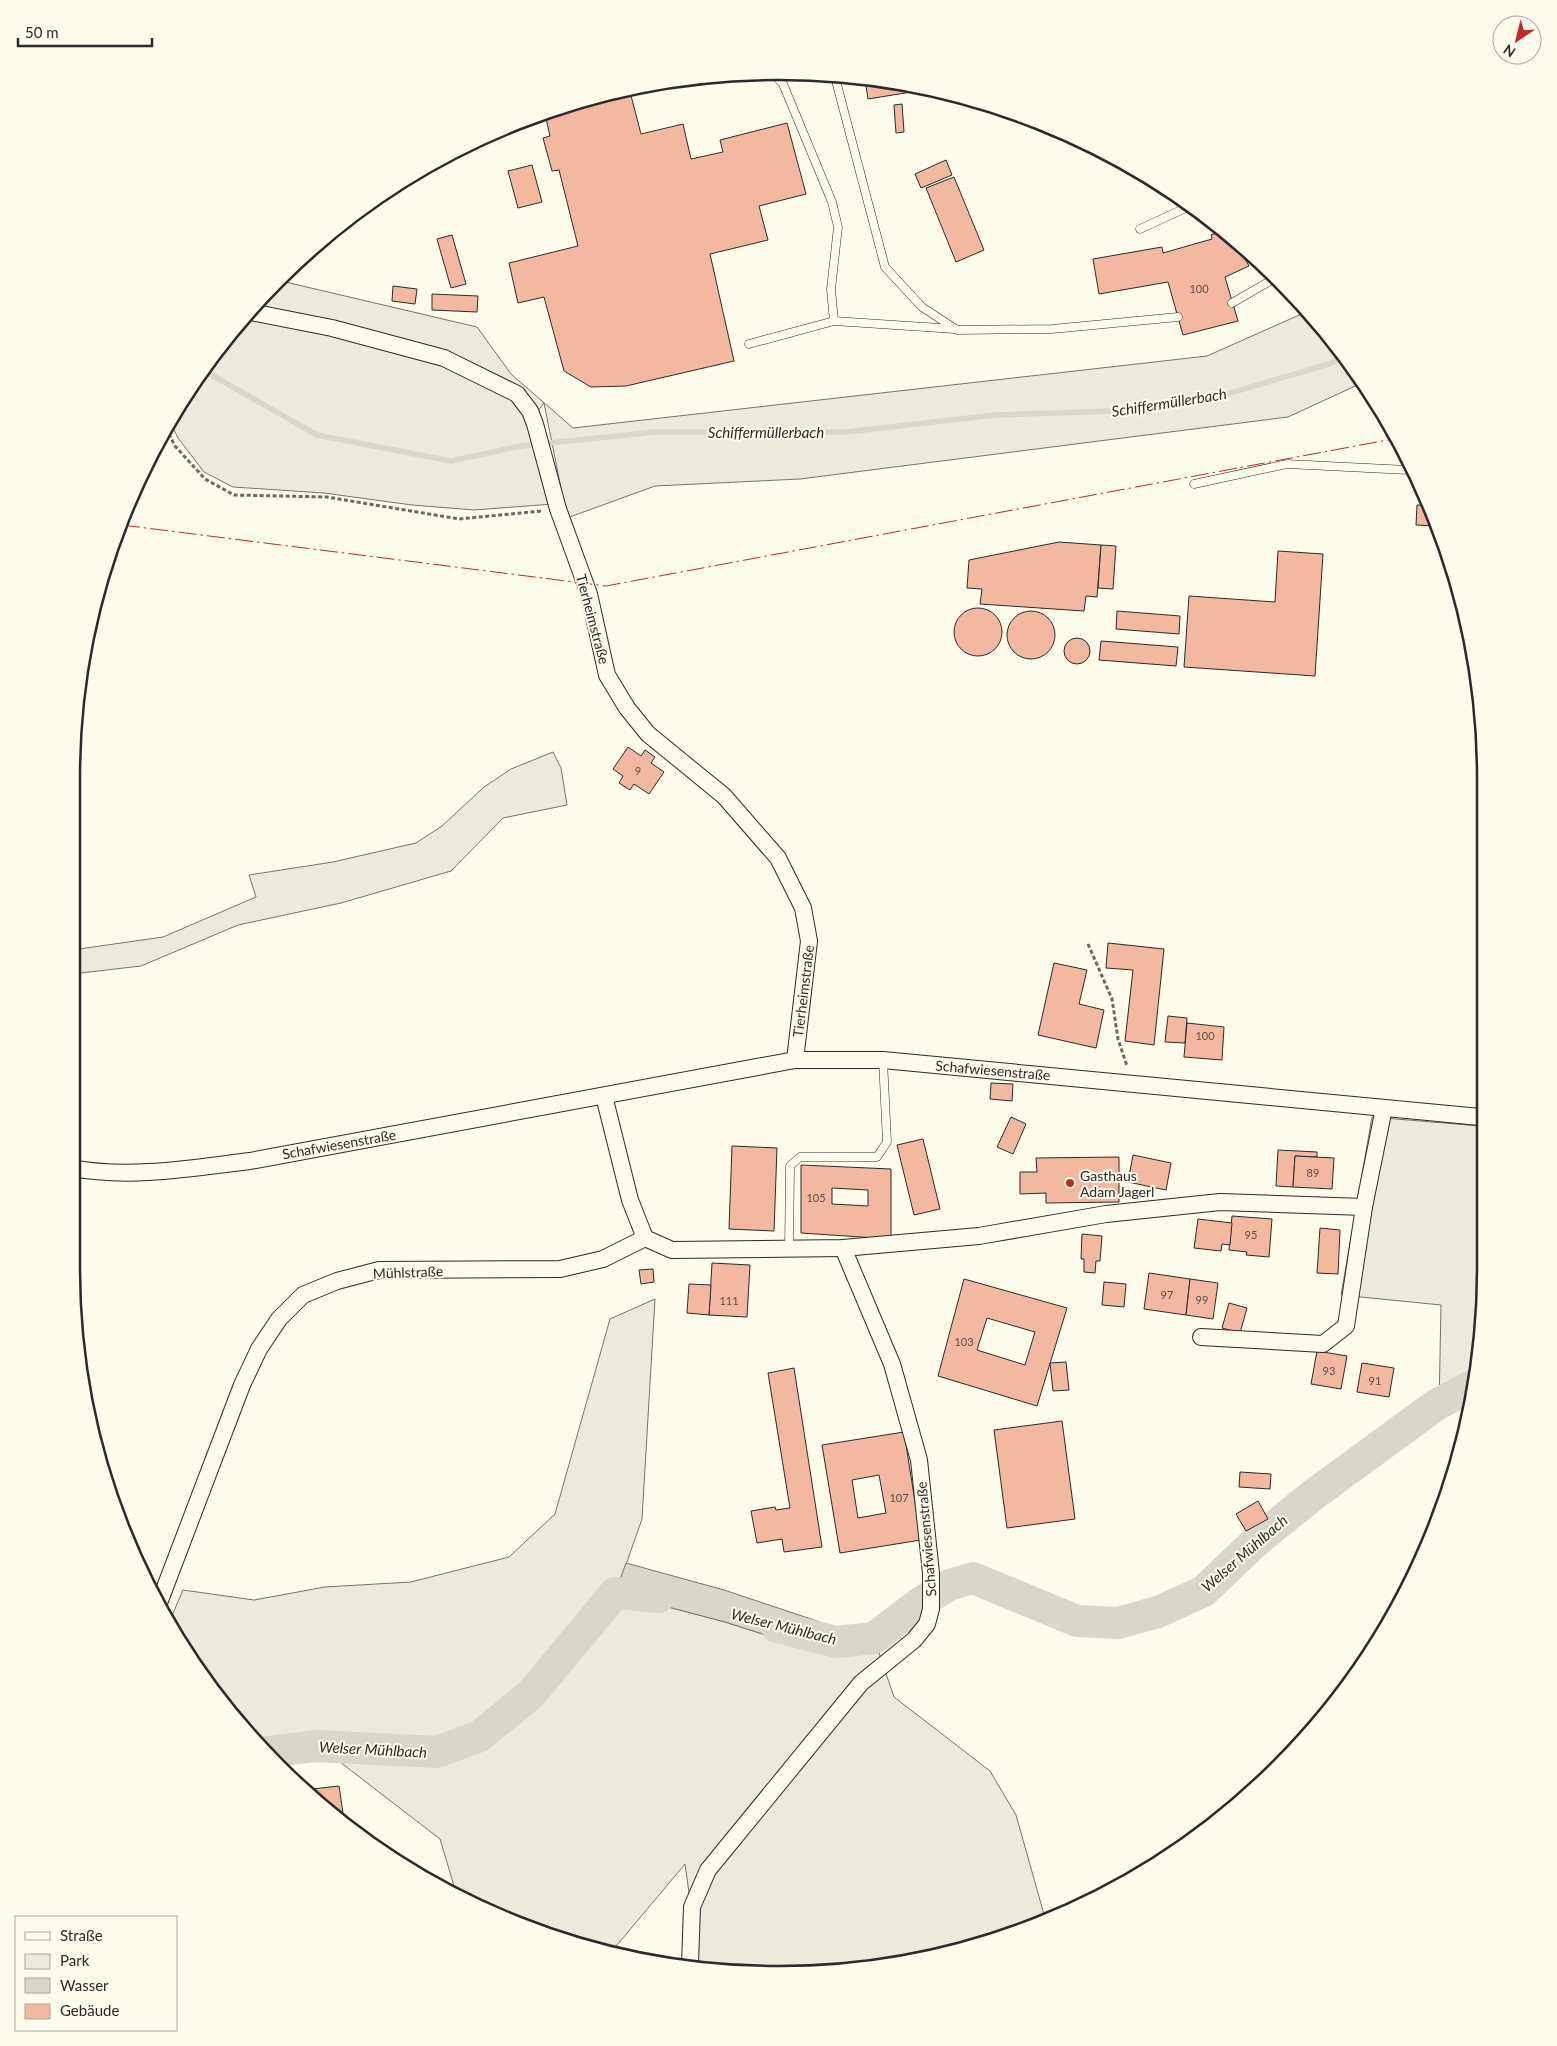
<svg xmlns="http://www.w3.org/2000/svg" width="1557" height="2046" font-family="Lato,sans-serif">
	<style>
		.green { fill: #ecebdb; stroke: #74746e }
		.water { fill: #d8d7c9; stroke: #74746e }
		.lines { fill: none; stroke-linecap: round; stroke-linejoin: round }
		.stream { stroke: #d8d7c9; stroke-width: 5.5 }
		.river { stroke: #d8d7c9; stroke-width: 32 }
		.building { fill: #f2b8a0; stroke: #2b2b2b; fill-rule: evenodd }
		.service-casing { stroke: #2b2b2b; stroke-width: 9 }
		.minor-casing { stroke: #2b2b2b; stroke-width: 18 }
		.path { stroke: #6a6964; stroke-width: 3; stroke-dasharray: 4 2.5; stroke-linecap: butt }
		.service { stroke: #fdfbea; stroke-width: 8 }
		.minor { stroke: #fdfbea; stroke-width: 16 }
		.power { stroke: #c62828; stroke-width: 1; stroke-dasharray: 18 4 2.5 4; stroke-linecap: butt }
		.poi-dot { fill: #c62828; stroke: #fdfbea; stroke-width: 2 }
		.labels { text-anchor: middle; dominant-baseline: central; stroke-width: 4; stroke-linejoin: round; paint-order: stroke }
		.number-label { font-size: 11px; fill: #5d4e48 }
		.street-label { font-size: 14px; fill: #2b2b2b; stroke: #fdfbea }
		.poi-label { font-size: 14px; fill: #2b2b2b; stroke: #fdfbea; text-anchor: start }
		.water-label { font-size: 15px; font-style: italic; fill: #2b2b2b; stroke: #fdfbea }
		.rim { fill: none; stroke: #2b2b2b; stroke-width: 2.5 }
	</style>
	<rect width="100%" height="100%" fill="#fdfbea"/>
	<g class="green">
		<path d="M277 280 477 327 511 374 573 428 1207 356 1306 312 1364 382 1288 417 800 479 655 486 567 518 544 403 531 420 553 504 474 510 412 505 324 493 233 487 204 472 178 438 170 422 191 385Z"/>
		<path d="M553 752 561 768 567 805 503 818 451 871 341 903 238 925 141 966 72 974V950L163 937 256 897 249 875 333 862 416 843 442 826 484 787 511 769Z"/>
		<path d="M1372 1117 1480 1126V1360L1474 1383 1439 1408 1441 1305 1341 1295Z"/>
		<path d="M655 1299 642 1519 616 1593 725 1622 816 1651 874 1638 894 1697 990 1771 1016 1815 1045 1918 1006 1937 825 1973 705 1965 699 1964 685 1864 612 1951 465 1902 457 1896 440 1839 314 1742 269 1753 218 1698 168 1625 183 1590 254 1600 325 1587 411 1582 509 1557 555 1514 610 1319Z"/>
	</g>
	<path class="water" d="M626 1563 724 1590 823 1623 816 1651 725 1622 615 1593Z"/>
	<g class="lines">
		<path class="stream" d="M203 370 317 435 451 461 521 446 655 432H846L995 415 1116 411 1220 396 1329 364 1343 357"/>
		<g class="river">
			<path d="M777 1627 836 1642 874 1638 920 1603 949 1585 973 1578 1077 1621 1118 1623 1158 1612 1204 1591 1254 1543 1313 1495 1436 1405 1474 1385"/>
			<path d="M268 1752 315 1746 437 1752 480 1736 531 1694 615 1593 659 1597"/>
		</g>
	</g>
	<g class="building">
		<path d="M865 80 916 85 930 89 868 99Z"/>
		<path d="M629 88 641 134 683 124 691 159 723 152 720 140 787 123 806 194 759 206 768 240 710 254 734 361 626 386 591 387 564 371 544 297 518 303 509 263 578 246 559 170 552 171 543 138 550 136 545 114Z"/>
		<path d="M902 104 904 132 896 133 894 105Z"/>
		<path d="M946 160 952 175 921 188 915 174Z"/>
		<path d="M532 165 542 202 518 208 508 171Z"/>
		<path d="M954 177 984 250 956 262 926 188Z"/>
		<path d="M1221 231 1251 256 1245 259 1249 266 1225 277 1238 321 1183 335 1168 282 1099 294 1093 259 1162 247 1163 253 1212 239 1211 235Z"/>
		<path d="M452 235 466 284 451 288 437 239Z"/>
		<path d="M393 286 417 289 415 304 392 301Z"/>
		<path d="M432 294 478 296 477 312 432 310Z"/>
		<path d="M1423 501 1436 526 1416 525 1417 505H1423Z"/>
		<path d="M1059 542 1101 545 1097 597 1086 596 1084 611 980 604 982 589 967 588 969 560Z"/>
		<path d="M1101 545 1116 546 1113 589 1098 588Z"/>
		<path d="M1278 551 1323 554 1315 676 1184 667 1189 596 1275 602Z"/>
		<circle cx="978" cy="632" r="24"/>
		<circle cx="1031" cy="635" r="24"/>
		<path d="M1117 611 1180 616 1179 634 1116 629Z"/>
		<circle cx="1077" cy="651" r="13"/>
		<path d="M1101 641 1178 647 1176 666 1099 660Z"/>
		<path d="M628 747 641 756 645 750 655 757 651 763 664 772 649 794 634 784 630 790 619 783 623 776 613 769Z"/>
		<path d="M1108 943 1164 949 1154 1045 1125 1041 1133 970 1106 968Z"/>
		<path d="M1054 963 1087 970 1079 1004 1104 1010 1096 1048 1038 1035Z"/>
		<path d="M1168 1016 1187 1018 1185 1043 1165 1042Z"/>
		<path d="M1187 1023 1224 1027 1222 1060 1184 1057Z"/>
		<path d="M991 1083 1013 1084 1012 1101 990 1099Z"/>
		<path d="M1011 1117 1026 1124 1013 1154 997 1147Z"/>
		<path d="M923 1139 940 1209 914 1215 897 1145Z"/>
		<path d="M732 1146 777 1148 774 1231 729 1229Z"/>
		<path d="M1278 1150 1317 1152V1157L1295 1156 1293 1187 1276 1186Z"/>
		<path d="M1133 1155 1171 1163 1166 1190 1128 1182Z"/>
		<path d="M1295 1156 1334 1158 1332 1189 1293 1187Z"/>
		<path d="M1119 1157V1202L1046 1203V1193L1020 1194V1172H1037L1036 1158Z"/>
		<path d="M801 1165 891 1169V1239L801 1233ZM832 1188 868 1190V1206L832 1204Z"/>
		<path d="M1232 1216 1272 1219 1269 1257 1246 1255 1247 1252 1229 1250Z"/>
		<path d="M1198 1219 1232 1223 1230 1245 1222 1244 1221 1251 1194 1248Z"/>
		<path d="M1320 1228 1340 1230 1338 1274 1317 1273Z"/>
		<path d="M1082 1234 1102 1236 1100 1261H1096L1095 1273 1084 1272V1259H1081Z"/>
		<path d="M712 1263 750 1265 747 1317 709 1315Z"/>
		<path d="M653 1269 654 1282 641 1284 639 1270Z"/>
		<path d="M1149 1273 1190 1279 1186 1315 1144 1309Z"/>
		<path d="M964 1279 1067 1308 1037 1406 938 1376ZM987 1318 1035 1332 1025 1365 977 1350Z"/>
		<path d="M1190 1279 1218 1283 1213 1319 1186 1315Z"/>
		<path d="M1104 1282 1126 1284 1124 1307 1102 1305Z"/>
		<path d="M689 1284 711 1285 709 1315 687 1313Z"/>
		<path d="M1229 1303 1247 1308 1240 1333 1222 1328Z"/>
		<path d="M1317 1351 1347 1356 1341 1389 1311 1384Z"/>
		<path d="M1066 1362 1069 1390 1053 1391 1050 1363Z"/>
		<path d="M1362 1363 1394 1368 1389 1397 1357 1392Z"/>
		<path d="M794 1368 822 1547 784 1552 782 1539 757 1543 751 1511 775 1507 776 1510 790 1508 768 1373Z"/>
		<path d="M1062 1421 1075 1519 1007 1528 994 1430Z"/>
		<path d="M904 1432 921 1540 840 1553 822 1445ZM879 1475 886 1513 858 1518 852 1480Z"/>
		<path d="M1240 1472 1271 1474 1270 1489 1239 1487Z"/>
		<path d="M1258 1501 1268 1519 1246 1531 1236 1514Z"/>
		<path d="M339 1786 343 1813 335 1814 312 1799 303 1790Z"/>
	</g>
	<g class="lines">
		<defs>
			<g id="service">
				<path d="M772 72 783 84 832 202 838 227 831 289 834 321"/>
				<path d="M835 77 885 267 922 307 957 330 1052 329 1178 317"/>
				<path d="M1140 229 1190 206"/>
				<path d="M1232 303 1277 277"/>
				<path d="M749 344 834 321 955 329"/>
				<path d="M1194 484 1287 464 1408 470"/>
				<path d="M789 1249 790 1166 800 1157H877L887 1142 883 1060"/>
			</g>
			<g id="minor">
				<path d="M251 312 332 328 444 358 517 394 530 411 535 424 558 509 589 594 607 675 627 708 648 734 724 796 778 858 803 908 809 941 795 1060"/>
				<path d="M604 1096 630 1200 645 1238 672 1250 843 1248 979 1236 1106 1214 1220 1202 1364 1207 1384 1108"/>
				<path d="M72 1168C130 1179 192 1168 250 1161L795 1060H883L1480 1117"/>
				<path d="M1201 1337 1323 1344 1346 1326 1364 1207"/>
				<path d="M159 1603 242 1385 259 1349 279 1319 303 1295 337 1281 379 1270 560 1269 603 1259 645 1238"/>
				<path d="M690 1964 692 1907 708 1870 861 1683 914 1640 927 1624 931 1609V1573L919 1460 892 1364 843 1248"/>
			</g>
		</defs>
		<use href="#service" class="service-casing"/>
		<use href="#minor" class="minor-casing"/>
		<g class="path">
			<path d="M166 428 175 446 205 479 234 495 327 497 459 519 541 511"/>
			<path d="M1088 944 1112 999 1118 1039 1127 1066"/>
		</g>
		<use href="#service" class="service"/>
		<use href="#minor" class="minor"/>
		<path class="power" d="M122 525 606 586 1393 439"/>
	</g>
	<circle class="poi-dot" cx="1070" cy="1183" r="5"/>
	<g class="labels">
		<g class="number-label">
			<text x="1199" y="288">100</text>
			<text x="638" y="770">9</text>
			<text x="1205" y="1035">100</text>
			<text x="1313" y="1172">89</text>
			<text x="816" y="1197">105</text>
			<text x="1251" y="1234">95</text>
			<text x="1167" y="1294">97</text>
			<text x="1202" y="1299">99</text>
			<text x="729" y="1300">111</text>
			<text x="964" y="1341">103</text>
			<text x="1329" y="1370">93</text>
			<text x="1375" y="1380">91</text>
			<text x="899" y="1497">107</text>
		</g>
		<g class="street-label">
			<text transform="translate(593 619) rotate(75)">Tierheimstraße</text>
			<text transform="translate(803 991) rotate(-83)">Tierheimstraße</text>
			<text transform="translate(993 1070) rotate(5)">Schafwiesenstraße</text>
			<text transform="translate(339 1144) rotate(-10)">Schafwiesenstraße</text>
			<text transform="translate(408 1272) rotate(-2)">Mühlstraße</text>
			<text transform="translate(926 1539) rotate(-95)">Schafwiesenstraße</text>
		</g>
		<g class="poi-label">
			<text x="1080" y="1175">Gasthaus<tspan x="1080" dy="16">Adam Jagerl</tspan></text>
		</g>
		<g class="water-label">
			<text transform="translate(1169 402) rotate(-9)">Schiffermüllerbach</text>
			<text x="766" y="432">Schiffermüllerbach</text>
			<text transform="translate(1244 1553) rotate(-41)">Welser Mühlbach</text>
			<text transform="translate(784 1626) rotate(14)">Welser Mühlbach</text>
			<text transform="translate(373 1749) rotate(3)">Welser Mühlbach</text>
		</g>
	</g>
	<path d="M0 0H1557V2046H0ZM778 80H779A698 698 0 0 1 1477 778V1268A698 698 0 0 1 779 1966H778A698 698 0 0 1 80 1268V778A698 698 0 0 1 778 80Z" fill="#fdfbea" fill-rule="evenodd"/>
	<path class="rim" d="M778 80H779A698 698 0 0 1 1477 778V1268A698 698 0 0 1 779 1966H778A698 698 0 0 1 80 1268V778A698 698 0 0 1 778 80Z"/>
	<rect x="15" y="1916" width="162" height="115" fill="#fdfbea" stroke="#a9a89e"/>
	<rect x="25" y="1932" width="25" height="8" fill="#fdfbea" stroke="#a9a89e"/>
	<text x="60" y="1941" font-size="15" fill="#2b2b2b">Straße</text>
	<rect x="25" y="1954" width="25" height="15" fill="#ecebdb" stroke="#a9a89e"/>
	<text x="60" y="1966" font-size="15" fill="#2b2b2b">Park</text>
	<rect x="25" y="1978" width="25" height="15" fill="#d8d7c9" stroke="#a9a89e"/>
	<text x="60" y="1991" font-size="15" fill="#2b2b2b">Wasser</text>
	<rect x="25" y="2004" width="25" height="15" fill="#f2b8a0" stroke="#a9a89e"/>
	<text x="60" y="2016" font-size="15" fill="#2b2b2b">Gebäude</text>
	<g transform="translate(1517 40) rotate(215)"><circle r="24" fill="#fdfbea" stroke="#a9a89e"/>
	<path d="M0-4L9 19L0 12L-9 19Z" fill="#c62828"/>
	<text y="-8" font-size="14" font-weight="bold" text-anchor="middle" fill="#2b2b2b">N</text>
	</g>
	<path d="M18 38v8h134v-8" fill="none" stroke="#2b2b2b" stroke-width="2.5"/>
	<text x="25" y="38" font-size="15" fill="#2b2b2b" stroke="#fdfbea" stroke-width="4" paint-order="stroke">50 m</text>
</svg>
